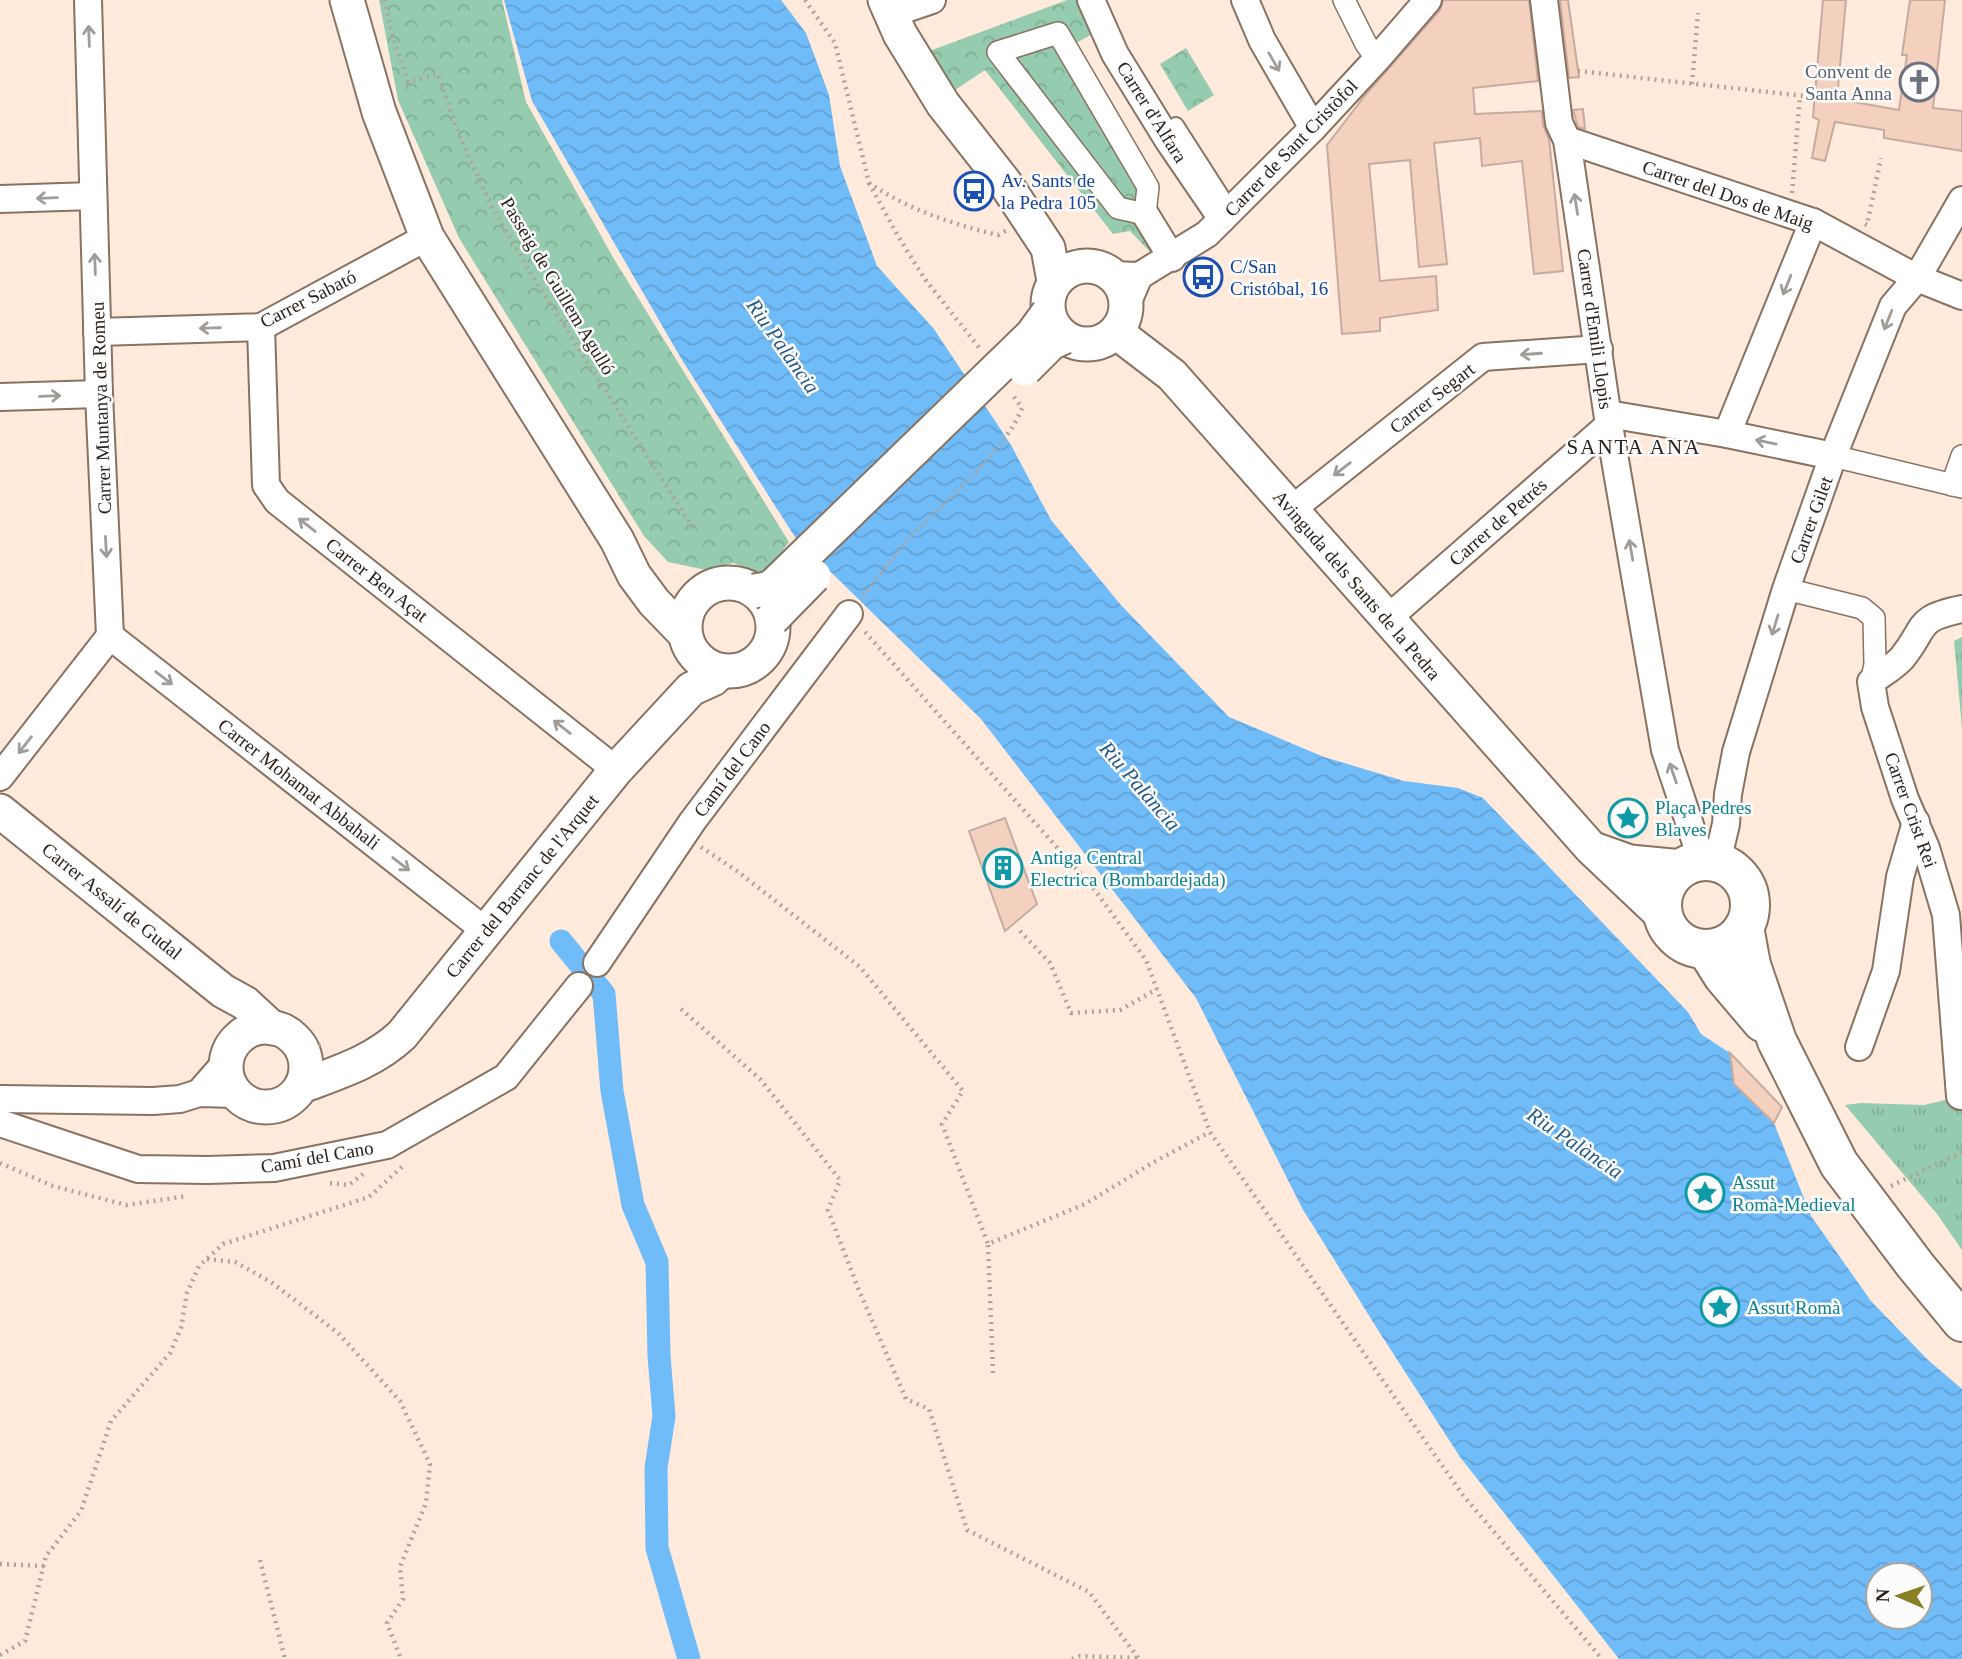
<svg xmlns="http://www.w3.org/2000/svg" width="1962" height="1659" font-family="Georgia,serif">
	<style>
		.grass { fill: url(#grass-tufts) }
		.forest { fill: url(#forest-crowns) }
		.water { fill: url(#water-waves); fill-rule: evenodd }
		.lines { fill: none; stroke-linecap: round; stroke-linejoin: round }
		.canal { stroke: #70bcf9; stroke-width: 23 }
		.building { fill: #f4d0bf; stroke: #c6ab9e; stroke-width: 2 }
		.service-casing { stroke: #887262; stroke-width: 18 }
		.pedestrian-casing { stroke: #887262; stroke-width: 24 }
		.minor-casing { stroke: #887262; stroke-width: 30 }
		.tertiary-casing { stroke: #887262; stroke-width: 37 }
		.secondary-casing { stroke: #887262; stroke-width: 42 }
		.path { stroke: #b3a296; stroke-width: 4.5; stroke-dasharray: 2 5; stroke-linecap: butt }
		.service { stroke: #fff; stroke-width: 14 }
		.pedestrian { stroke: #fff; stroke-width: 21 }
		.minor { stroke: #fff; stroke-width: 26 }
		.tertiary { stroke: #fff; stroke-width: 33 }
		.secondary { stroke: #fff; stroke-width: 38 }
		.tertiary-bridge-casing { stroke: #887262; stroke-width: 37; stroke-linecap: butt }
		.tertiary-bridge { stroke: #fff; stroke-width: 33 }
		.oneway { stroke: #a09c98 }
		.labels { text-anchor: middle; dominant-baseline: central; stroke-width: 5; stroke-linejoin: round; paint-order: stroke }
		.worship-label { font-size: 19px; fill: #5b616d; stroke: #fcfcfc; text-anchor: end }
		.street-label { font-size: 19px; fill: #2b221b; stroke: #fcfcfc }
		.transit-label { font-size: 19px; fill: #164399; stroke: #fcfcfc; text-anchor: start }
		.culture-label { font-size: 19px; fill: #0d838f; stroke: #fcfcfc; text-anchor: start }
		.water-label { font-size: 21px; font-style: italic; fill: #245a83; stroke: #fcfcfc }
		.neighbourhood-label { font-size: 21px; letter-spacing: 2px; fill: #2b221b; stroke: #fcfcfc }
	</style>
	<defs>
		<pattern id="grass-tufts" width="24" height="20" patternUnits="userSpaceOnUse" patternTransform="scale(1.75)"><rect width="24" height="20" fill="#95cbae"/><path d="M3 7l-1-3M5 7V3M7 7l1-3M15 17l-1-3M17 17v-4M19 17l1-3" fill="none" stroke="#81ae95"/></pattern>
		<pattern id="forest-crowns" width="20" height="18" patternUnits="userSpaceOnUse" patternTransform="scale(1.75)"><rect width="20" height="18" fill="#95cbae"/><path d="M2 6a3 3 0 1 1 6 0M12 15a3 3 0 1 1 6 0" fill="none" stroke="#81ae95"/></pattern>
		<pattern id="water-waves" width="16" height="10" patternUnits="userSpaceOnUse" patternTransform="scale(1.75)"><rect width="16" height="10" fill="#70bcf9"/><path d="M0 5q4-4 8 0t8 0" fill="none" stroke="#61a1d5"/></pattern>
	</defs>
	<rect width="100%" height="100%" fill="#ffeadc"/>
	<g class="grass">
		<path d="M1962 637V728L1954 641Z"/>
		<path d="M1962 1096V1250L1937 1214 1845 1105 1861 1103 1924 1105Z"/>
	</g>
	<g class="forest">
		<path d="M379 0H502L526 102 614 259 789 542 765 575 733 563 706 570 668 562 644 536 459 238 398 100Z"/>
		<path d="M1067 0H1081L1096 32 1067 48 1171 232 1150 252 1130 231 1113 234 985 70 949 94 924 53Z"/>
		<path d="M1186 48 1214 95 1188 111 1160 64Z"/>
	</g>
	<path class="water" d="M504 0H781L806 33 829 95 840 166 877 266 934 329 1011 445 1051 520 1120 604 1229 717 1324 757 1404 781 1458 788 1483 798 1688 1012 1701 1034 1730 1053 1734 1084 1774 1123 1811 1216 1871 1301 1928 1360 1962 1389V1659H1619L1460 1457 1378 1330 1302 1208 1196 998 981 719 795 537 682 360 532 101ZM1878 1575H1920V1617H1878Z"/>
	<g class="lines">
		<path class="canal" d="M561 941 604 994 612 1091 633 1205 657 1262 659 1356 664 1416 656 1468 657 1548 689 1659"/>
	</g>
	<g class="building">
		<path d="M1443 0H1529L1538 81 1473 88 1475 114 1542 111 1543 125 1549 139 1563 271 1534 274 1522 161 1482 166 1480 138 1434 143 1447 264 1419 267 1410 160 1369 164 1380 281 1436 276 1438 310 1380 318V331L1342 334 1327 145 1367 93 1440 10Z"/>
		<path d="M1560 0H1568L1579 77 1569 78Z"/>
		<path d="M1823 0H1846L1837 99 1899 110 1907 55H1902L1910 0H1945L1933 108 1962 111V151L1884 138V130L1835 122 1825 161 1812 158 1819 120 1813 117Z"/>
		<path d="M1583 109 1585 129 1578 127 1573 110Z"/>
		<path d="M1005 818 1037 904 1005 931 969 831Z"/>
		<path d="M1730 1053 1782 1107 1774 1123 1734 1084Z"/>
	</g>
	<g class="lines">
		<defs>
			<path id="service" d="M1176 125 1226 203"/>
			<g id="pedestrian">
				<path d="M1344 0 1366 44 1377 59"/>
				<path d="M1058 33 1148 187 1145 214 1118 208 998 52Z"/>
				<path d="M1833 456 1962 487"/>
				<path d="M1952 485 1962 456"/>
				<path d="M1786 589 1862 608 1874 618 1875 665 1871 682"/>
			</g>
			<g id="minor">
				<path d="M1091 0 1115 54 1168 140 1222 219"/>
				<path d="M1245 0 1262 40 1313 128"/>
				<path d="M1544 0 1559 123 1567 140 1609 425 1665 750 1702 861"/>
				<path d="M891 14 932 0"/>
				<path d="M1567 140 1813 222 1917 278 1962 296"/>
				<path d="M0 199 93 196"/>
				<path d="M1145 214 1172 258"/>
				<path d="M1113 275 1139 276 1207 234 1313 128 1377 59 1428 0"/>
				<path d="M1125 309 1139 276"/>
				<path d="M261 327 266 485 277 501 616 770"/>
				<path d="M97 332 261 327 427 237"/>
				<path d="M0 397 99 394"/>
				<path d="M1608 414 1727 434 1833 456"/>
				<path d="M1727 434 1813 222"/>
				<path d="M1291 510 1483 357 1599 349"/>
				<path d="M1387 619 1609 425"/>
				<path d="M110 636 487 932"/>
				<path d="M0 777 110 636 99 394 88 0"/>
				<path d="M1717 862 1726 824 1728 794 1736 752 1786 589 1833 456 1893 306 1917 278 1962 200"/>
				<path d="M597 963 692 822 849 614"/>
				<path d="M1859 1047 1886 971 1900 877 1916 822"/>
				<path d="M199 1093 227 1061"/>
				<path d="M1960 1096 1946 915 1926 848 1905 799 1875 707 1871 682C1881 674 1894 667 1902 658 1928 626 1914 619 1962 609"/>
				<path d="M0 1099 153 1101 180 1099 199 1093 236 1094"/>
				<path d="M0 1123 138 1169 208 1170 274 1168 387 1145 506 1077 579 986"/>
			</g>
			<g id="tertiary">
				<path d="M347 0 379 112 427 237 617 540 634 575 654 602 685 634"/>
				<path d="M885 0 900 34 943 104 1005 183 1048 248 1054 281"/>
				<circle cx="1087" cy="305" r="39"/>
				<path d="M1116 332 1172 375 1591 848 1664 917"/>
				<circle cx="729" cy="627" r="44"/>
				<path d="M0 811 223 991 245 1003 272 1028"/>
				<path d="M1596 850 1630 862 1682 867"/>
				<circle cx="266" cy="1067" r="40"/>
				<path d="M302 1086C339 1072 373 1062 402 1035L616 770 691 689 713 679 721 671"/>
			</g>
			<g id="secondary">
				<circle cx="1706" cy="905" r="44"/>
				<path d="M1744 927 1751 965 1777 1041 1839 1164 1915 1265 1962 1322"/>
				<path d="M1706 949 1723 976 1762 1022"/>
			</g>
		</defs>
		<use href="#service" class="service-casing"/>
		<use href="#pedestrian" class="pedestrian-casing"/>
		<use href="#minor" class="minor-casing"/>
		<use href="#tertiary" class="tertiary-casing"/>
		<use href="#secondary" class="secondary-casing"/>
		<g class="path">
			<path d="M384 0 394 41 408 82 438 74 459 135 491 205 528 269 693 528"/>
			<path d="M805 0 835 43 869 183C912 211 949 223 998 235L1007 230"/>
			<path d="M1578 71 1814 97"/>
			<path d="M1692 84 1698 13"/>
			<path d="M869 183 898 236 924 278 981 350"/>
			<path d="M1792 193 1800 96"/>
			<path d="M1865 224 1867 225 1881 158"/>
			<path d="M863 596C881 574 898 549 918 529 948 499 1008 447 1022 408L1012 394"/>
			<path d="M865 632 1094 889 1146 960 1210 1132 1462 1494 1602 1659"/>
			<path d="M701 847 737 871 860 967 963 1091 942 1124 988 1244"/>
			<path d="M1020 931 1050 963 1071 1013 1120 1010 1157 989"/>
			<path d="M681 1009 761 1080 840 1180 828 1210 858 1288 906 1399 929 1409 967 1530 1089 1592 1139 1659"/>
			<path d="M299 1025 322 1049"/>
			<path d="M0 1163 53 1186 126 1205 187 1196"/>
			<path d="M330 1183 349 1185 363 1174"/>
			<path d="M1891 1186 1962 1152"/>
			<path d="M207 1259 235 1262 271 1282 338 1333 400 1401 430 1464 426 1503 400 1567 403 1599 387 1623 401 1659"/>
			<path d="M993 1373 988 1244 1085 1204 1154 1162 1210 1132"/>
			<path d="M260 1560 285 1659"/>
			<path d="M0 1564 44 1566"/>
			<path d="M0 1655 25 1641 46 1556 81 1511 111 1421 170 1353 181 1328 187 1293 199 1266 223 1244 369 1197 405 1164"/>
			<path d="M1072 1659 1080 1656 1137 1658"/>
		</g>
		<use href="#service" class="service"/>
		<use href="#pedestrian" class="pedestrian"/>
		<use href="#minor" class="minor"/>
		<use href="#tertiary" class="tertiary"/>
		<use href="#secondary" class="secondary"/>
		<defs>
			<g id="tertiary-bridge">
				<path d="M1025 369 1051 343 1064 337"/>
				<path d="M754 591 767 589 774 585 1032 335 1048 313"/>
				<path d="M772 619 814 576"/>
			</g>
		</defs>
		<use href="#tertiary-bridge" class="tertiary-bridge-casing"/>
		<use href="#tertiary-bridge" class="tertiary-bridge"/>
	</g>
	<defs><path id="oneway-shaft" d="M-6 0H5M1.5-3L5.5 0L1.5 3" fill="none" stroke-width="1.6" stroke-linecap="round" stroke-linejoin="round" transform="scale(1.75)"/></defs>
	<g class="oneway">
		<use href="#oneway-shaft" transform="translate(89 36) rotate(-92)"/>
		<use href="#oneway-shaft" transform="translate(1274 62) rotate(60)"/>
		<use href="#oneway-shaft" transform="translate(47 198) rotate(178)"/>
		<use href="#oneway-shaft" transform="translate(1576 204) rotate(-99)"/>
		<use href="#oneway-shaft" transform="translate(95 264) rotate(-92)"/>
		<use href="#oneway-shaft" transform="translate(1787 285) rotate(112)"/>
		<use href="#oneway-shaft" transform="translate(1888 320) rotate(112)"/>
		<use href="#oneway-shaft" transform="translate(210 328) rotate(178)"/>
		<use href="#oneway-shaft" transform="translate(1531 354) rotate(176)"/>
		<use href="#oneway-shaft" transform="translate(50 396) rotate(-2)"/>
		<use href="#oneway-shaft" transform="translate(1766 442) rotate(-168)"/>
		<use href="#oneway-shaft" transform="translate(1342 469) rotate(142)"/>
		<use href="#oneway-shaft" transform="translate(307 525) rotate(-142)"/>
		<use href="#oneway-shaft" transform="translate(106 547) rotate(87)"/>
		<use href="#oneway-shaft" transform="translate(1631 550) rotate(-100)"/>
		<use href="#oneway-shaft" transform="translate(1775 625) rotate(107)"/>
		<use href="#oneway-shaft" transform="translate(164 678) rotate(38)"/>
		<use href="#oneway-shaft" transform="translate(562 727) rotate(-142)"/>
		<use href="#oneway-shaft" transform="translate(25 745) rotate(128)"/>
		<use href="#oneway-shaft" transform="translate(1673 773) rotate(-109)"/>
		<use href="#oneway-shaft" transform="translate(401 864) rotate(38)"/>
	</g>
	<defs>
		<symbol id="church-ring" viewBox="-11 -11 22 22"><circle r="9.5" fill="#fcfcfc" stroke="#6b7280" stroke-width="1.5"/><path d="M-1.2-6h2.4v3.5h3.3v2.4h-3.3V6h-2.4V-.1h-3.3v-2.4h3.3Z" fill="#6b7280"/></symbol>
		<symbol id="bus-ring" viewBox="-11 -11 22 22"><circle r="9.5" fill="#fcfcfc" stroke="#1a4fb4" stroke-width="1.5"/><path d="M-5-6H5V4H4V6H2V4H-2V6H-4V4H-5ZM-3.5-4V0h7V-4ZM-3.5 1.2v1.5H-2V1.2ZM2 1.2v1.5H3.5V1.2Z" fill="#1a4fb4"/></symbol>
		<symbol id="sight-ring" viewBox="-11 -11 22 22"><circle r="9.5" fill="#fcfcfc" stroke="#0f9aa8" stroke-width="1.5"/><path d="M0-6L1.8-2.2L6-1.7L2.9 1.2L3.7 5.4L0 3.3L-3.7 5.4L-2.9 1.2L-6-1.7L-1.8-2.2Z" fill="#0f9aa8"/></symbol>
		<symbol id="building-ring" viewBox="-11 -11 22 22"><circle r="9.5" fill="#fcfcfc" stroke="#0f9aa8" stroke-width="1.5"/><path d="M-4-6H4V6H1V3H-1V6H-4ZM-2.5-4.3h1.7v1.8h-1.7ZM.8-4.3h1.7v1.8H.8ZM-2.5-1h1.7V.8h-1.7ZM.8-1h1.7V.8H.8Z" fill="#0f9aa8"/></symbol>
	</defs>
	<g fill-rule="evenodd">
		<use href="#church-ring" x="1897" y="60" width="44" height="44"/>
		<use href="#bus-ring" x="952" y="169" width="44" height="44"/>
		<use href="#bus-ring" x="1181" y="255" width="44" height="44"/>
		<use href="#sight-ring" x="1606" y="796" width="44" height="44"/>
		<use href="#building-ring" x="981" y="846" width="44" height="44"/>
		<use href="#sight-ring" x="1683" y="1171" width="44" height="44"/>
		<use href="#sight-ring" x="1698" y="1285" width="44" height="44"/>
	</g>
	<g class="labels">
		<g class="worship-label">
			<text x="1892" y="71">Convent de<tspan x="1892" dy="22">Santa Anna</tspan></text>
		</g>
		<g class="street-label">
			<text transform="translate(1152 112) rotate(58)">Carrer d'Alfara</text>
			<text transform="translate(1291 148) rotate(-46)">Carrer de Sant Cristòfol</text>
			<text transform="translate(1728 195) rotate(19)">Carrer del Dos de Maig</text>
			<text transform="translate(558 286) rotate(59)">Passeig de Guillem Agulló</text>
			<text transform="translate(308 299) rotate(-27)">Carrer Sabató</text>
			<text transform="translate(1595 329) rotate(82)">Carrer d'Emili Llopis</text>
			<text transform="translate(1432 398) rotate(-38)">Carrer Segart</text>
			<text transform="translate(101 408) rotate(-92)">Carrer Muntanya de Romeu</text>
			<text transform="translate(1811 520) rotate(-70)">Carrer Gilet</text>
			<text transform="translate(1498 522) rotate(-41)">Carrer de Petrés</text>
			<text transform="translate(377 580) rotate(38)">Carrer Ben Açat</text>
			<text transform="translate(1357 585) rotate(49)">Avinguda dels Sants de la Pedra</text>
			<text transform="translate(732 769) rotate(-53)">Camí del Cano</text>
			<text transform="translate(299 784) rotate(38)">Carrer Mohamat Abbahali</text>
			<text transform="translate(1911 810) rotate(70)">Carrer Crist Rei</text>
			<text transform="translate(522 886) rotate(-51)">Carrer del Barranc de l'Arquet</text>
			<text transform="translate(112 901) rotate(39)">Carrer Assalí de Gudal</text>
			<text transform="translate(317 1157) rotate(-10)">Camí del Cano</text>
		</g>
		<g class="transit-label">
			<text x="1001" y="180">Av. Sants de<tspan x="1001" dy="22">la Pedra 105</tspan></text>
			<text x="1230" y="266">C/San<tspan x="1230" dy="22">Cristóbal, 16</tspan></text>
		</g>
		<g class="culture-label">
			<text x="1655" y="807">Plaça Pedres<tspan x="1655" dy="22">Blaves</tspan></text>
			<text x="1030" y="857">Antiga Central<tspan x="1030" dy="22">Electrica (Bombardejada)</tspan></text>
			<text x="1732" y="1182">Assut<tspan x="1732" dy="22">Romà-Medieval</tspan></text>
			<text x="1747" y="1307">Assut Romà</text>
		</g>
		<g class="water-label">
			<text transform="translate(783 346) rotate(55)">Riu Palància</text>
			<text transform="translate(1140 786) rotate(49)">Riu Palància</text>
			<text transform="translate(1575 1143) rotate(34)">Riu Palància</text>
		</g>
		<g class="neighbourhood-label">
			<text x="1634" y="447">SANTA ANA</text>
		</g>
	</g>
	<g transform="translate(1899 1596) rotate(272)"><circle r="33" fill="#fcfcfc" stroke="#a8a5a2" stroke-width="2"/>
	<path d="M0-5L12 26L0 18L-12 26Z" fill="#8b7f26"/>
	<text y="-10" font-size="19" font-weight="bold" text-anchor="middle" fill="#2b221b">N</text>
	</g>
</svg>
